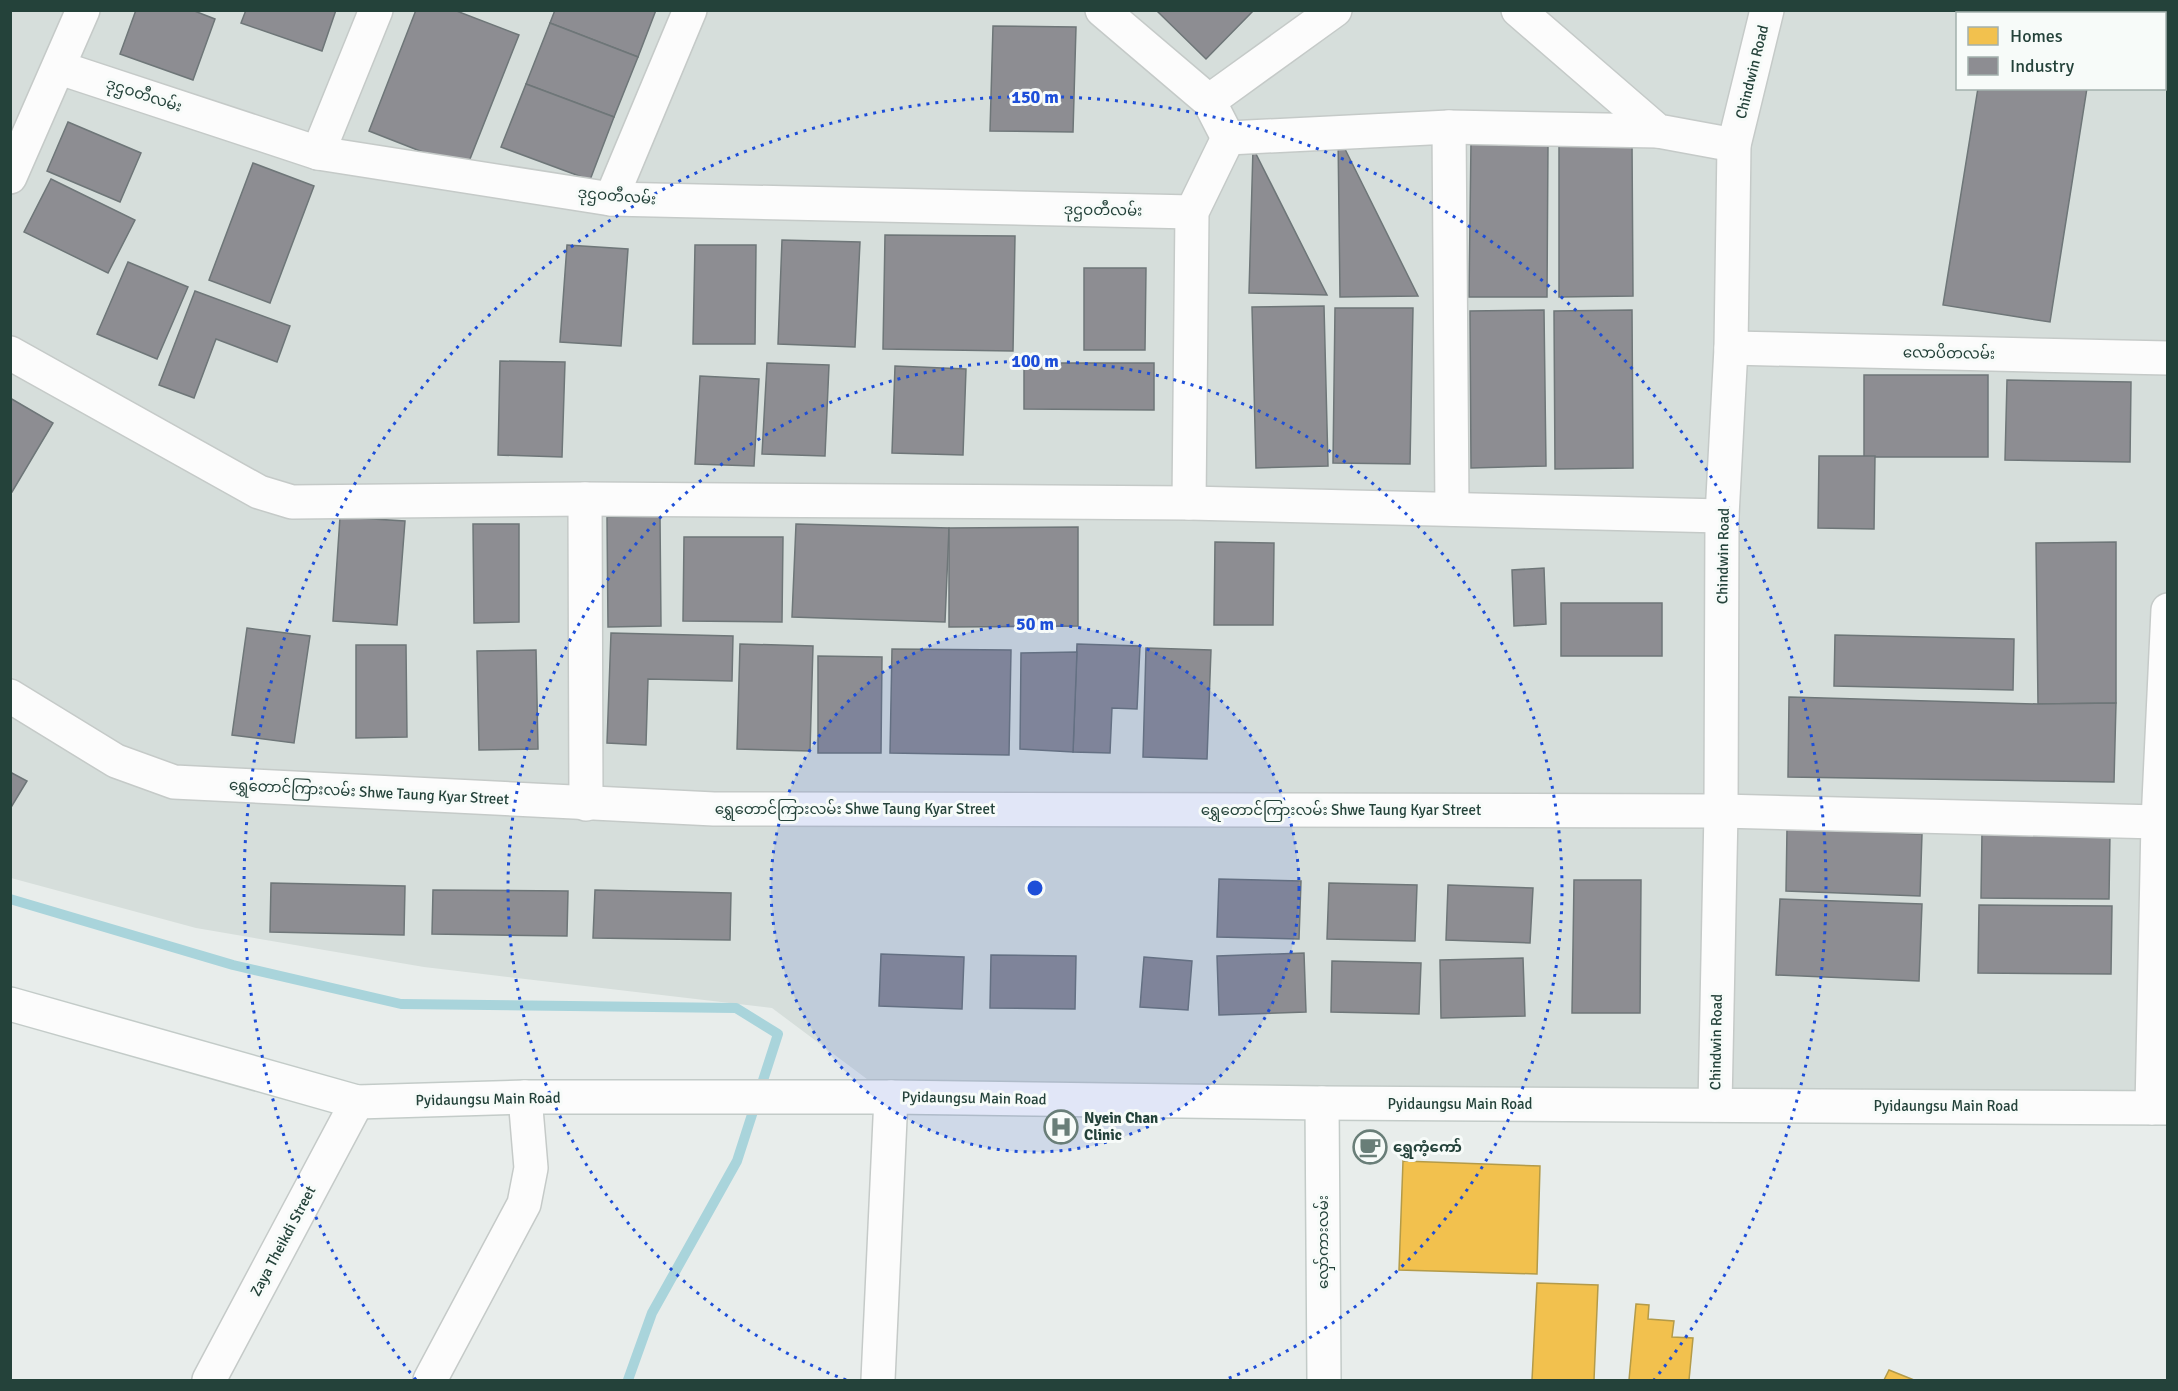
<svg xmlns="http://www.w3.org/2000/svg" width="2178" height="1391" font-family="Signika,'Noto Sans Myanmar',sans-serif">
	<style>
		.built { fill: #d6dedb; fill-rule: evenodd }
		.homes { fill: #f2c14e; stroke: #b49b48; stroke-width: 1.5 }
		.industry { fill: #8d8d92; stroke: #6e7678; stroke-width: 1.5 }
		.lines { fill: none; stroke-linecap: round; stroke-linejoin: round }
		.stream { stroke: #a9d4db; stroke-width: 10 }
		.street-casing { stroke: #c5cac8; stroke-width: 36 }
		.secondary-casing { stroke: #c3cbc8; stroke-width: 36 }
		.street { stroke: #fcfcfc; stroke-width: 33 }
		.secondary { stroke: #fcfcfc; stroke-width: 33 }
		.ring { fill: none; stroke: #1d4ed8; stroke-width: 3; stroke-dasharray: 3 6 }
		.labels { text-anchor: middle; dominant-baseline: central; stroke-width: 6; stroke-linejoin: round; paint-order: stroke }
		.street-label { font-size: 15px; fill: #24423a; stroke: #f7fbf9 }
		.poi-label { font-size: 15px; font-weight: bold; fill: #24423a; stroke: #f7fbf9; text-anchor: start }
		.centre { fill: #1d4ed8; stroke: #f7fbf9; stroke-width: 3 }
		.ring-label { font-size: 18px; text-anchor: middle; font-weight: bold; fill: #1d4ed8; stroke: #f7fbf9; stroke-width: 6; stroke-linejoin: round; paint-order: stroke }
	</style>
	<rect width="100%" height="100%" fill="#e8edeb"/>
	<path class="built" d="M10 11H2167L2168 661 2152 1108 891 1097 772 1008 424 967 196 928 11 878ZM1958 14H2164V88H1958Z"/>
	<g class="homes">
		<path d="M1403 1161 1540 1166 1537 1274 1399 1270Z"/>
		<path d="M1537 1283 1598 1285 1594 1380H1532Z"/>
		<path d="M1636 1304 1649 1305 1648 1319 1674 1321 1672 1337 1693 1338 1689 1380H1629Z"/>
		<path d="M1889 1370 1914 1380H1884Z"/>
	</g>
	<g class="industry">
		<path d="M136 10H192L215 19 193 80 120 54Z"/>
		<path d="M246 10H336L322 51 241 23Z"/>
		<path d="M416 10H454L519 35 466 169 369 131Z"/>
		<path d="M555 10H656L638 57 550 23Z"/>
		<path d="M1156 10H1254L1206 59Z"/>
		<path d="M550 23 638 57 614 117 526 84Z"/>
		<path d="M993 26 1076 27 1073 132 990 131Z"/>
		<path d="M526 84 614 117 590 180 501 147Z"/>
		<path d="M1978 88H2087L2050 322 1943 305Z"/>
		<path d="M68 122 141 153 120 202 47 171Z"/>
		<path d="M1338 135 1418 296 1340 297Z"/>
		<path d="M1471 142 1548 143 1547 297H1469Z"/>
		<path d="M1632 142 1633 296 1559 297V143Z"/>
		<path d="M1253 148 1327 295 1249 293Z"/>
		<path d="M253 163 314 186 270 303 209 280Z"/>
		<path d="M51 179 135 220 108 273 24 232Z"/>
		<path d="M885 235 1015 236 1013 351 883 349Z"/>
		<path d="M782 240 860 242 855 347 778 344Z"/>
		<path d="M567 245 628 249 621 346 560 342Z"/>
		<path d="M695 245H756L755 344H693Z"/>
		<path d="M128 262 188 287 157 359 97 334Z"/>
		<path d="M1084 268H1146L1145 350H1084Z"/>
		<path d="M195 291 290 326 277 362 216 339 194 398 159 385Z"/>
		<path d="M1324 306 1328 466 1256 468 1252 307Z"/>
		<path d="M1335 308H1413L1410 464 1333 463Z"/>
		<path d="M1544 310 1546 466 1471 468 1470 311Z"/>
		<path d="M1632 310 1633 468 1555 469 1554 311Z"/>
		<path d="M500 361 565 362 562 457 498 455Z"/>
		<path d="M767 363 829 365 825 456 762 454Z"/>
		<path d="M1024 363H1154V410L1024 409Z"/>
		<path d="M895 366 966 369 963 455 892 453Z"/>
		<rect x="1864" y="375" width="124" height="82"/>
		<path d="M700 376 759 379 754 466 695 464Z"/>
		<path d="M2007 380 2131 382 2130 462 2005 460Z"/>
		<path d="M10 398 53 423 12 492 10 491Z"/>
		<path d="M1819 456H1875L1874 529 1818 528Z"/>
		<path d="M660 516 661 626 608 627 607 517Z"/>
		<path d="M340 517 405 521 397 625 333 621Z"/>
		<path d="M473 524H519V622L474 623Z"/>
		<path d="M796 524 949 528 945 622 792 617Z"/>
		<path d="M1078 527V626L949 627V528Z"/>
		<path d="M684 537H783L782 622 683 621Z"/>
		<path d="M1215 542 1274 543 1273 625H1214Z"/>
		<path d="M2116 542V703L2038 704 2036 543Z"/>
		<path d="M1544 568 1546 624 1514 626 1512 570Z"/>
		<rect x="1561" y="603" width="101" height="53"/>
		<path d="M247 628 310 636 294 743 232 735Z"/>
		<path d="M611 633 733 636 732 681 648 679 646 745 607 743Z"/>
		<path d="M1835 635 2014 639 2013 690 1834 686Z"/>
		<path d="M740 644 813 646 810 751 737 749Z"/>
		<path d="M1077 644 1140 646 1137 709 1112 708 1110 753 1073 752Z"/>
		<path d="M356 645H406L407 737 356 738Z"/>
		<path d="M1146 648 1211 650 1207 759 1143 757Z"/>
		<path d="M892 649 1011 650 1009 755 890 753Z"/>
		<path d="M536 650 538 749 479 750 477 651Z"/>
		<path d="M1077 652 1073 752 1020 749 1021 653Z"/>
		<path d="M818 656 882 657 881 753H818Z"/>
		<path d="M1789 697 2038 704 2116 703 2114 782 1788 777Z"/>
		<path d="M10 772 27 781 10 809Z"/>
		<path d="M1787 829 1922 834 1920 896 1786 891Z"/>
		<path d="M1982 832 2110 833 2109 899 1981 898Z"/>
		<path d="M1219 879 1301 881 1299 939 1217 937Z"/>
		<path d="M1574 880H1641L1640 1013H1572Z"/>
		<path d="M271 883 405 886 404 935 270 932Z"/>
		<path d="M1329 883 1417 885 1415 941 1327 939Z"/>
		<path d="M1448 885 1533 888 1530 943 1446 940Z"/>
		<path d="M433 890 568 891 567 936 432 934Z"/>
		<path d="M595 890 731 893 730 940 593 938Z"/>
		<path d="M1780 899 1922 904 1919 981 1776 975Z"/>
		<path d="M1979 905 2112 906 2111 974 1978 973Z"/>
		<path d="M1304 953 1306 1012 1219 1015 1217 956Z"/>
		<path d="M881 954 964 957 962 1009 879 1006Z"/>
		<path d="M991 955 1076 956 1075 1009 990 1008Z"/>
		<path d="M1144 957 1192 961 1188 1010 1140 1007Z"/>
		<path d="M1523 958 1525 1016 1441 1018 1440 960Z"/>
		<path d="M1332 961 1421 963 1419 1014 1331 1012Z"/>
	</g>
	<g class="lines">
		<path class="stream" d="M10 899 233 965 401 1004 736 1008 778 1034 737 1161 652 1313 628 1380"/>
		<defs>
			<g id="street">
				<path d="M1102 10 1209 101 1228 138 1449 127 1658 131"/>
				<path d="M1518 10 1658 131 1734 145"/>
				<path d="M60 68 318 153 611 199 1192 212"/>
				<path d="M1209 101 1335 10"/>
				<path d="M1449 127 1452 509"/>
				<path d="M318 153 376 10"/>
				<path d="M10 177 83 10"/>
				<path d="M611 199 690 10"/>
				<path d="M1731 348 2168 358"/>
				<path d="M10 353 259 492 292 502 585 499 1189 503 1722 516"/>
				<path d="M585 499 586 804"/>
				<path d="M1189 503 1192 212 1228 138"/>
				<path d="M10 696 116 761 174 782 714 809 1721 811 2158 822 2168 610"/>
				<path d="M1715 1105 1721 811 1722 516 1731 348 1734 145 1767 10"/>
				<path d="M2152 1108 2158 822"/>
				<path d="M209 1380 357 1102"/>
				<path d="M430 1380 524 1204 531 1168 525 1097"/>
				<path d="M878 1380 891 1097"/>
			</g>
			<g id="secondary">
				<path d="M10 1004 357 1102 525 1097H891L1322 1103 2168 1108"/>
				<path d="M1322 1103 1324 1380"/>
			</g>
		</defs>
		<use href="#street" class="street-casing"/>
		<use href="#secondary" class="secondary-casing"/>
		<use href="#street" class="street"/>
		<use href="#secondary" class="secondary"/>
	</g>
	<circle cx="1035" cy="888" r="264" fill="#1d4ed8" fill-opacity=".12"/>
	<g class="ring">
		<circle cx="1035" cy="888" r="264"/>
		<path d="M846 1380A527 527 0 1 1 1224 1380"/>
		<path d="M416 1380A791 791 0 1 1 1654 1380"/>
	</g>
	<defs>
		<symbol id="hospital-ring" viewBox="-11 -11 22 22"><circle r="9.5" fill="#f7fbf9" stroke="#697e78" stroke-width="1.5"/><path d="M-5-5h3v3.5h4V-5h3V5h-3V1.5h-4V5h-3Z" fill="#697e78"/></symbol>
		<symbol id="cafe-ring" viewBox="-11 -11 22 22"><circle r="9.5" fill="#f7fbf9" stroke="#697e78" stroke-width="1.5"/><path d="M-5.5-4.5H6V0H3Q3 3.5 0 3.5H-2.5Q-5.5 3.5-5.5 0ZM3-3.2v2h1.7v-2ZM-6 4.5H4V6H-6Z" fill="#697e78"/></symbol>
	</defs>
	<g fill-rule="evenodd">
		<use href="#hospital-ring" x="1042" y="1108" width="38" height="38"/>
		<use href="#cafe-ring" x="1351" y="1128" width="38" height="38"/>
	</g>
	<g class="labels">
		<g class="street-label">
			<text transform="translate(1752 72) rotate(-76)">Chindwin Road</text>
			<text transform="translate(144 95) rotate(18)">ဒုဌဝတီလမ်း</text>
			<text transform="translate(617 196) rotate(5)">ဒုဌဝတီလမ်း</text>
			<text transform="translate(1103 210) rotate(1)">ဒုဌဝတီလမ်း</text>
			<text transform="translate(1949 353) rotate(1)">လောပိတလမ်း</text>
			<text transform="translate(1723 556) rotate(-89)">Chindwin Road</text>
			<text transform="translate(369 792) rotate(3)">ရွှေတောင်ကြားလမ်း Shwe Taung Kyar Street</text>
			<text x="855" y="809">ရွှေတောင်ကြားလမ်း Shwe Taung Kyar Street</text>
			<text x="1341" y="810">ရွှေတောင်ကြားလမ်း Shwe Taung Kyar Street</text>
			<text transform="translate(1716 1042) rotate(-89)">Chindwin Road</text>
			<text transform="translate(974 1098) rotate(1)">Pyidaungsu Main Road</text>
			<text transform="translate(488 1099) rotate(-1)">Pyidaungsu Main Road</text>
			<text x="1460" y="1104">Pyidaungsu Main Road</text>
			<text x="1946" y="1106">Pyidaungsu Main Road</text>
			<text transform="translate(283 1241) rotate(-62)">Zaya Theikdi Street</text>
			<text transform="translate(1323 1242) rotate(-90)">လှော်ကားလမ်း</text>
		</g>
		<g class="poi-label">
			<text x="1084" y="1118">Nyein Chan<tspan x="1084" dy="17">Clinic</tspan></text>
			<text x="1393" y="1147">ရွှေကံ့ကော်</text>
		</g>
	</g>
	<circle cx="1035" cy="888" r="9" class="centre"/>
	<g class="ring-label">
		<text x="1035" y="103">150 m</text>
		<text x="1035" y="367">100 m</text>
		<text x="1035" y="630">50 m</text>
	</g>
	<rect width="2178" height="1391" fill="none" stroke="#24423a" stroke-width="24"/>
	<rect x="1956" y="12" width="210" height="78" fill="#f7fbf9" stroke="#a3b1ad" stroke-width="1.5"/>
	<rect x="1968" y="27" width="30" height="18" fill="#f2c14e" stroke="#a3b1ad" stroke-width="1.5"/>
	<text x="2010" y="42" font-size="18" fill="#24423a">Homes</text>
	<rect x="1968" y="57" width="30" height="18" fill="#8d8d92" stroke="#a3b1ad" stroke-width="1.5"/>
	<text x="2010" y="72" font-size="18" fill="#24423a">Industry</text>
</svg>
